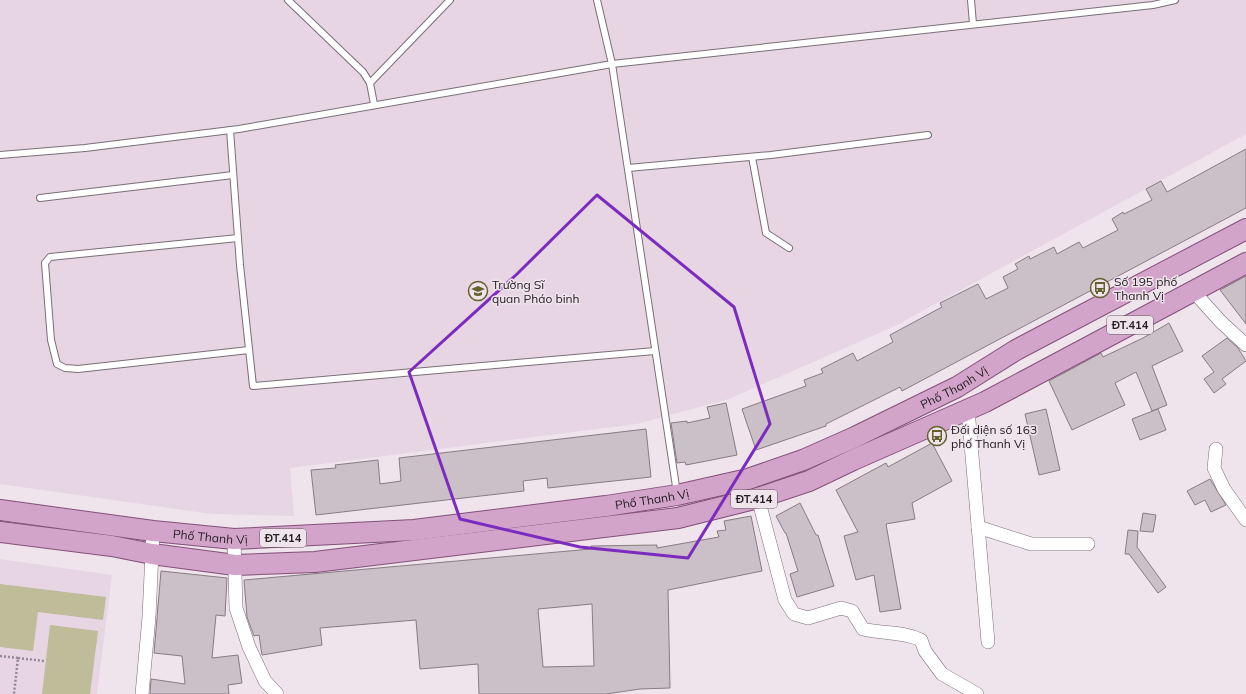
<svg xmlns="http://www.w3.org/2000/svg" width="1246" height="694" font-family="Mulish,sans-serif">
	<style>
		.built { fill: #e7d5e3 }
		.green { fill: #bebc99 }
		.building { fill: #cbbfc8; stroke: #877c84; fill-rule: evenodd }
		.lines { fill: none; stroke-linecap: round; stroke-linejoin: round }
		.lane-casing { stroke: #796f76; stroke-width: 8 }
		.street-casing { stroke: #796f76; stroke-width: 14 }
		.primary-casing { stroke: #834f79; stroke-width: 22 }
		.path { stroke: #938a90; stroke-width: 2.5; stroke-dasharray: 2 2; stroke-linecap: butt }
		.lane { stroke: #fff; stroke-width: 6 }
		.street { stroke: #fff; stroke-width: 13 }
		.primary { stroke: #d3a4ca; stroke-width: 20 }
		.marked { fill: none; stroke: #7b2cbf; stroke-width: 3; stroke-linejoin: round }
		.labels { text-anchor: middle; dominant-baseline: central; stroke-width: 3; stroke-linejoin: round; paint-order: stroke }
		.shield { fill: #efe3ec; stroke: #625a60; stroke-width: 1 }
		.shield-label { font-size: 11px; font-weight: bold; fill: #252024 }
		.poi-label { font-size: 12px; fill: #252024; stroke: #efe3ec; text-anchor: start }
		.street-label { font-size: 12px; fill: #252024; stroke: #efe3ec }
	</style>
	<rect width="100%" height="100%" fill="#efe3ec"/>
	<g class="built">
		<path d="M0 0H1246V134L895 326 729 399 637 424 290 468 294 516 212 514 0 484Z"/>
		<path d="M0 559 112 575 97 694H0Z"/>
	</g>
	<g class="green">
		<path d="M0 584 106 597 103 620 38 612 33 651 0 647Z"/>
		<path d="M50 625 98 631 90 694H42Z"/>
	</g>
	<g class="building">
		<path d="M1246 149V208L902 391 900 387 826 424V426L756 450 742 409 806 386 804 380 823 373 821 369 853 353 857 361 893 342 890 335 942 307 940 303 978 284 986 299 1008 288 1003 277 1018 269 1015 264 1029 256 1030 259 1054 247 1057 254 1079 242 1083 248 1118 230 1112 219 1123 212 1124 214 1152 200 1146 189 1161 181 1167 192Z"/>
		<path d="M1246 276V324L1220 290Z"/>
		<path d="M1169 323 1183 351 1152 366 1167 405 1152 411 1136 372 1115 383 1125 405 1072 430 1049 381 1101 353 1103 357 1143 338Z"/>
		<path d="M1227 338 1238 348 1246 361 1222 379 1226 384 1214 393 1204 379 1214 372 1202 356Z"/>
		<path d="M726 403 737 455 686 465 685 462 677 463 671 423 687 421V423L710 418 707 407Z"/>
		<path d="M1046 409 1060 470 1039 475 1025 414Z"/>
		<path d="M1158 409 1166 430 1140 440 1132 419Z"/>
		<path d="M646 429 651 477 548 488 547 478 523 481 524 491 316 515 311 470 336 468 335 465 378 460 380 484 401 481 399 458Z"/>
		<path d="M932 443 952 481 912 503 915 519 886 524 901 609 880 612 874 575 856 580 844 536 858 532 836 490 886 463 888 467Z"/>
		<path d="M1210 479 1226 505 1211 512 1205 500 1195 505 1187 491Z"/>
		<path d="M800 503 816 535H818L834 586 797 597 790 574 798 571 786 533H785L776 516Z"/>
		<path d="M1143 513 1156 515 1153 532 1140 531Z"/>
		<path d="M751 516 762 571 668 590 670 688 640 689 606 694H479L478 664 420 669 416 620 320 628 322 645 262 655 259 635 254 636 247 617 244 580 591 549V546L657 545V548L719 537 717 531 726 530 724 521ZM592 604 594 666 543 667 538 609Z"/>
		<path d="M1128 530 1138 531 1137 547 1166 587 1158 593 1129 554H1125Z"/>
		<path d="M161 571 227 578 225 616 216 615 212 658 238 655 242 683 228 685 229 694H150L151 679 185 684 182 656 154 653Z"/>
	</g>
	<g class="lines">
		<defs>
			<g id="lane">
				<path d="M288 0 363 72 370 83 374 104"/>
				<path d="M597 0 612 64 677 493"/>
				<path d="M971 0 973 24"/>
				<path d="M370 83 450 0"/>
				<path d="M230 130 240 265 253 386 655 351"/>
				<path d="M0 155 85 148 239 129 612 64 1153 5 1175 0"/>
				<path d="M752 157 766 233 789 248"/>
				<path d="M628 168 771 155 928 135"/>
				<path d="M40 198 233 175"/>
				<path d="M238 238 50 257 45 263 51 340 57 364 65 368 78 369 249 350"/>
			</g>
			<g id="street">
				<path d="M1194 292 1221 322 1246 345"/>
				<path d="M968 409 988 642"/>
				<path d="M1216 449 1214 468 1224 489 1246 520"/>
				<path d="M758 498 785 600 794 614 808 618 841 608 852 611 863 629C882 634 903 631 921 640L925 651 942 674 977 694"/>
				<path d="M978 527 1031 544H1088"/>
				<path d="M234 539 236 608 249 647 265 681 277 694"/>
				<path d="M142 694 149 617 153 531"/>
			</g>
			<g id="primary">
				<path id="s1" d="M0 510 153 531 234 539 414 530 606 506 677 495 748 479 803 460 855 437 957 387 1016 350 1246 229"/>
				<path d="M0 532 112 546 152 554 235 565 315 562 678 518 758 498 809 481 853 460 985 402 1246 263"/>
			</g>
		</defs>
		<use href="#lane" class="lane-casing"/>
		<use href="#street" class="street-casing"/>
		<use href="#primary" class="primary-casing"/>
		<g class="path">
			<path d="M0 656 18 658 14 694"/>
			<path d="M18 658 44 661"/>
		</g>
		<use href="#lane" class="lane"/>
		<use href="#street" class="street"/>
		<use href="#primary" class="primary"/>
	</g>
	<path class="marked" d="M597 195 734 307 770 424 688 558 580 547 460 519 409 372 517 274Z"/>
	<defs>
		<symbol id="bus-ring" viewBox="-11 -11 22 22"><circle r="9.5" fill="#efe3ec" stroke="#65612e" stroke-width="1.5"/><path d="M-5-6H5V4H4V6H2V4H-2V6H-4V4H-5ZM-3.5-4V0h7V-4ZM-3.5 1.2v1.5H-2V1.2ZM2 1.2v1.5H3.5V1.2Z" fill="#65612e"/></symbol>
		<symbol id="university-ring" viewBox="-11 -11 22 22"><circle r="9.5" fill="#efe3ec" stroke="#65612e" stroke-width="1.5"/><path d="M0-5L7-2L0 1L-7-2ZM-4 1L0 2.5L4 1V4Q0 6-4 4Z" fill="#65612e"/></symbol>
	</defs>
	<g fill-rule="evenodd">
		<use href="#bus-ring" x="1089" y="277" width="22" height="22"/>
		<use href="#university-ring" x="467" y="280" width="22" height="22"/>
		<use href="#bus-ring" x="926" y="425" width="22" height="22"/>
	</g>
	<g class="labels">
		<g class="shield">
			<rect x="1107" y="316" width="46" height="18" rx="3"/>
			<rect x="731" y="490" width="46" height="18" rx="3"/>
			<rect x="260" y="529" width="46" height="18" rx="3"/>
		</g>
		<g class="shield-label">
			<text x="1130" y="325">ĐT.414</text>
			<text x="754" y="499">ĐT.414</text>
			<text x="283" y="538">ĐT.414</text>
		</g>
		<g class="poi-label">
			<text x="1114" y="281">Số 195 phố<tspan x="1114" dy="14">Thanh Vị</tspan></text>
			<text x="492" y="284">Trường Sĩ<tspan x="492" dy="14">quan Pháo binh</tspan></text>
			<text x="951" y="429">Đối diện số 163<tspan x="951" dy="14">phố Thanh Vị</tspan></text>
		</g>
		<g class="street-label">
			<text stroke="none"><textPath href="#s1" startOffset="980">Phố Thanh Vị</textPath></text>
			<text stroke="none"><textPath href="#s1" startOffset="656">Phố Thanh Vị</textPath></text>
			<text stroke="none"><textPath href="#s1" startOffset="212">Phố Thanh Vị</textPath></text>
		</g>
	</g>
</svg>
